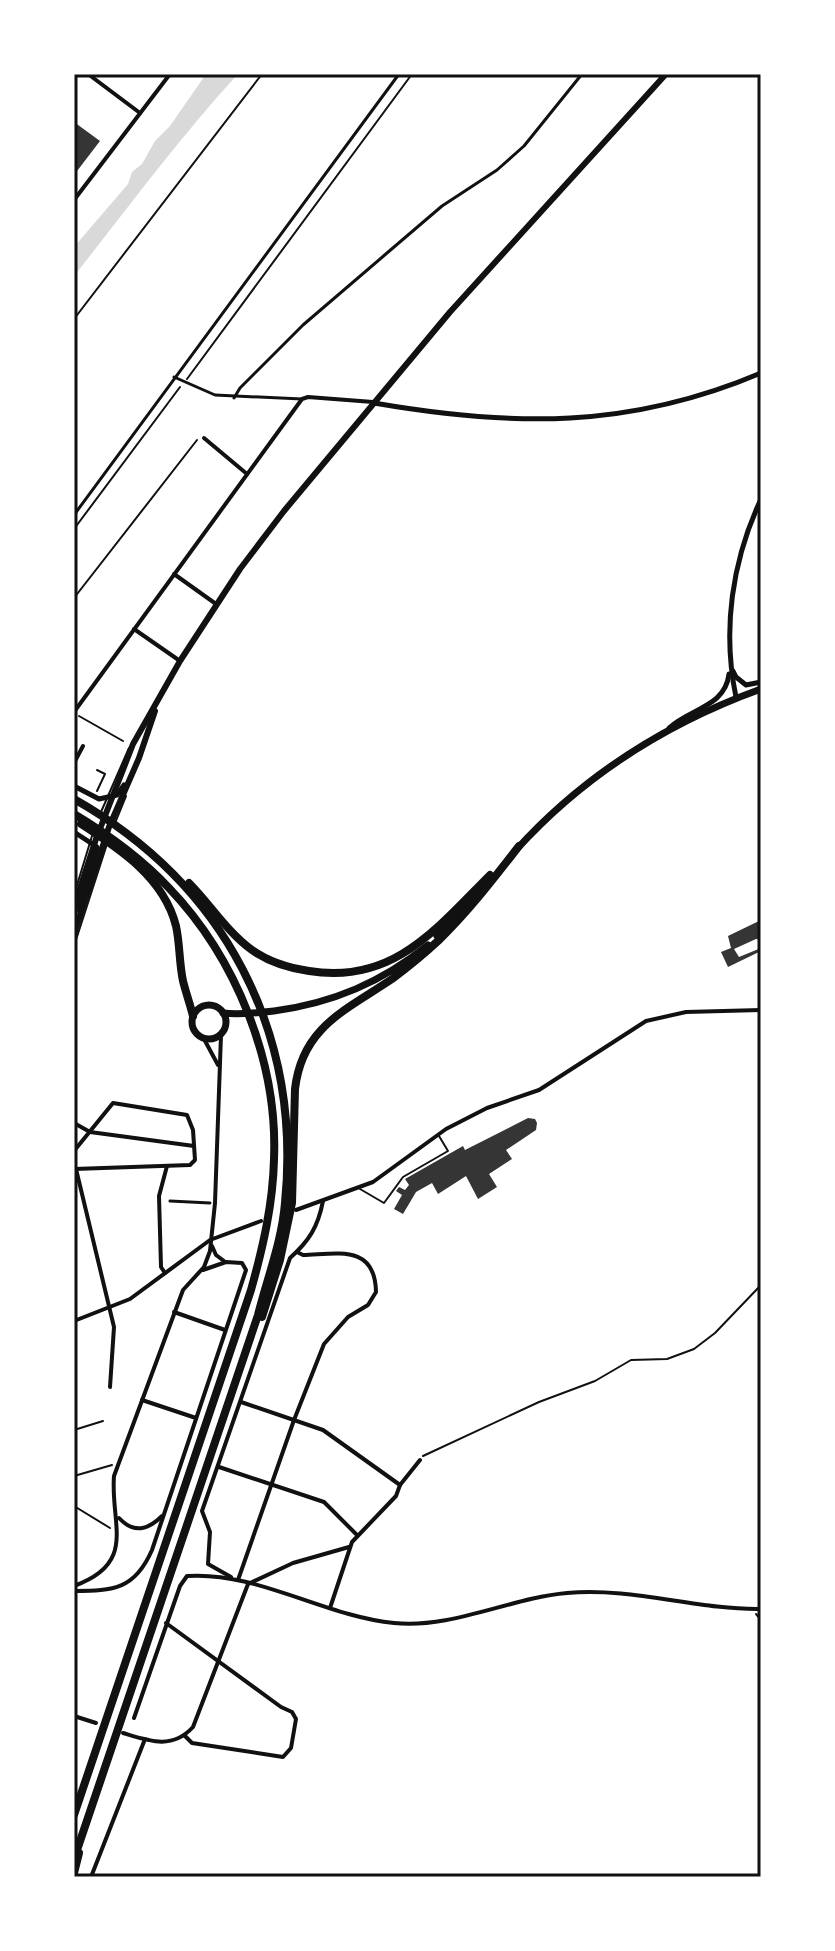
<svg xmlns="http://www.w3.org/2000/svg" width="835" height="1951" font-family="'Source Serif 4',serif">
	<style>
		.water { fill: #d9d9d9 }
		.building { fill: #353535 }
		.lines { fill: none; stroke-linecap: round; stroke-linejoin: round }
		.path { stroke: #111; stroke-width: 2 }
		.service { stroke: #111; stroke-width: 2 }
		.pedestrian { stroke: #111; stroke-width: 3 }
		.minor { stroke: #111; stroke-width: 4 }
		.tertiary { stroke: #111; stroke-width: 5 }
		.secondary { stroke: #111; stroke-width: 6 }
		.primary { stroke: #111; stroke-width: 7 }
		.motorway { stroke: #111; stroke-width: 8 }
		.neatline { fill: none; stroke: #111; stroke-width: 3 }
	</style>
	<rect width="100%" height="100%" fill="#fff"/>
	<path class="water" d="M206 74H238C179 138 128 208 74 276V247L128 184 132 172 142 164 155 141 170 126Z"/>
	<g class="building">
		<path d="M74 122 100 141 74 175Z"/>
		<path d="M761 920V940L756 939 734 949 739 957 761 948V951L728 967 721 952 731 948 728 936Z"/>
		<path d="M528 1118 535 1119 537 1123 536 1130 506 1150 512 1159 489 1174 497 1187 478 1199 466 1176 438 1194 432 1183 416 1192 403 1214 394 1209 402 1195 396 1191 399 1187 405 1190 409 1185 405 1179 463 1146 465 1150Z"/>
	</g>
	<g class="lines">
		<g class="path">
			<path d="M74 319 262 74"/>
			<path d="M187 379 412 74"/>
			<path d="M74 529 180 387"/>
			<path d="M74 598 197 440"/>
			<path d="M79 716 123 741"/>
			<path d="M97 791 105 774 97 770"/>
			<path d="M74 1430 103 1421"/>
			<path d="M423 1456 539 1402 595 1381 631 1360 667 1359 694 1349 715 1333 761 1285"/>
			<path d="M74 1476 112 1465"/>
			<path d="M74 1506 110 1528"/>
			<path d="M756 1614 761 1620"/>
		</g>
		<g class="service">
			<path d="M101 812 129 748"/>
			<path d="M115 823 126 796"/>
			<path d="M74 895 92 836"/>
			<path d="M74 946 107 844"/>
			<path d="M360 1189 384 1203 403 1177 448 1151 439 1136"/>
		</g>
		<g class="pedestrian">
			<path d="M174 377 215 395 302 399"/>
			<path d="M234 398 240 388 303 325 387 253 442 206 497 170 524 146 582 74"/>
			<path d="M74 515 399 74"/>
			<path d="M170 1201 210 1203"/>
		</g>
		<g class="minor">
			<path d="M88 74 140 113"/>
			<path d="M74 200 170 74"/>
			<path d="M204 438 247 474"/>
			<path d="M174 574 216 604"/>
			<path d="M134 629 180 661"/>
			<path d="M74 712 302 399 308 397 373 402"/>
			<path d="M74 763 83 746"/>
			<path d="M204 1039 218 1065"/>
			<path d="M74 1123 90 1132 194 1146"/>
			<path d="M74 1151 113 1103 187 1115 193 1130 195 1160 190 1165 74 1169"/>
			<path d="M76 1169 114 1327 110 1387"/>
			<path d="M296 1210 373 1182 446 1129 487 1108 539 1090 646 1021 686 1012 761 1010"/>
			<path d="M212 1246 216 1255 224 1261"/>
			<path d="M165 1273 161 1267 159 1196 167 1166"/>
			<path d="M174 1312 225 1330"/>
			<path d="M74 1321 130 1299 210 1240 261 1221"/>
			<path d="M142 1400 196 1418"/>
			<path d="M241 1402 323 1430 400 1485"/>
			<path d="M219 1467 324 1502 357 1535"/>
			<path d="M119 1518C134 1534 148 1530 162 1516"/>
			<path d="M231 1577 208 1564 210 1532 202 1511 290 1258C309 1241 318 1227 323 1201"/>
			<path d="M238 1580 294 1420 324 1344 348 1317 368 1305 376 1292C375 1244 338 1254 303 1255L297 1252"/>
			<path d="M248 1584 293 1563 349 1547"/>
			<path d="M74 1586C138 1563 110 1524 114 1476L183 1290 204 1267 210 1251 215 1203 221 1035"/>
			<path d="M74 1591C114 1591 135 1589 152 1550L246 1270 242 1263 226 1262 203 1270"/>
			<path d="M330 1608 352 1542 396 1496 400 1485 420 1460"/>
			<path d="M166 1623 281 1707 292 1712 296 1719 291 1748 283 1757 192 1743 185 1736"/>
			<path d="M74 1716 96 1723"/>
			<path d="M134 1718 180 1586 187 1576C256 1571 324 1616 394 1623 452 1629 510 1598 567 1593 633 1587 696 1610 761 1609"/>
			<path d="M123 1733C149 1741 172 1750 193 1727L248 1584"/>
			<path d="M91 1877 145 1739"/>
		</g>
		<g class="tertiary">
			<path d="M374 403C513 427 629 429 761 373"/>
			<path d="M733 671 736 677 746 685 761 682"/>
			<path d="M736 697C722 630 732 561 761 499"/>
			<path d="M669 728C691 708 725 707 729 674"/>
			<path d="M74 786 99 799 117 795 124 785"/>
			<path d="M74 832 97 847 79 907 80 913"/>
		</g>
		<g class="secondary">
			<path d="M74 907 96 839 133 744 180 661 240 569 284 511 450 312 666 74"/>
			<path d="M74 934 109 827 139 758 155 711"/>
		</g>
		<g class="primary">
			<path d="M516 850C583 776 667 723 761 689"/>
			<path d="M437 936 472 898"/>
			<circle cx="209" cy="1022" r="17"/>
			<path d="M223 1013C240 1015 257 1013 274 1011 333 1003 382 982 428 945"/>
		</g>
		<g class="motorway">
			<path d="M74 799C224 884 302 1031 285 1203 282 1241 267 1279 258 1315L74 1859"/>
			<path d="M74 814C109 835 141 858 169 888 236 958 278 1062 274 1159 273 1204 263 1247 251 1290L74 1815"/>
			<path d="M81 824C120 849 164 878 176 926 180 944 179 962 183 981 186 993 190 1004 193 1016"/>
			<path d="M189 883C210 904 227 932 252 950 269 962 289 968 309 971 393 985 437 928 490 875"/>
			<path d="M262 1317 280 1260 292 1203 295 1089C302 1027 346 1010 392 979 408 967 425 953 439 940 469 911 494 878 519 846"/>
			<path d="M74 1873 79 1853"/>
		</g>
	</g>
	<rect width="835" height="1951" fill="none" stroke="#ffffff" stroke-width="152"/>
	<rect x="76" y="76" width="683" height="1799" class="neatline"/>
</svg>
